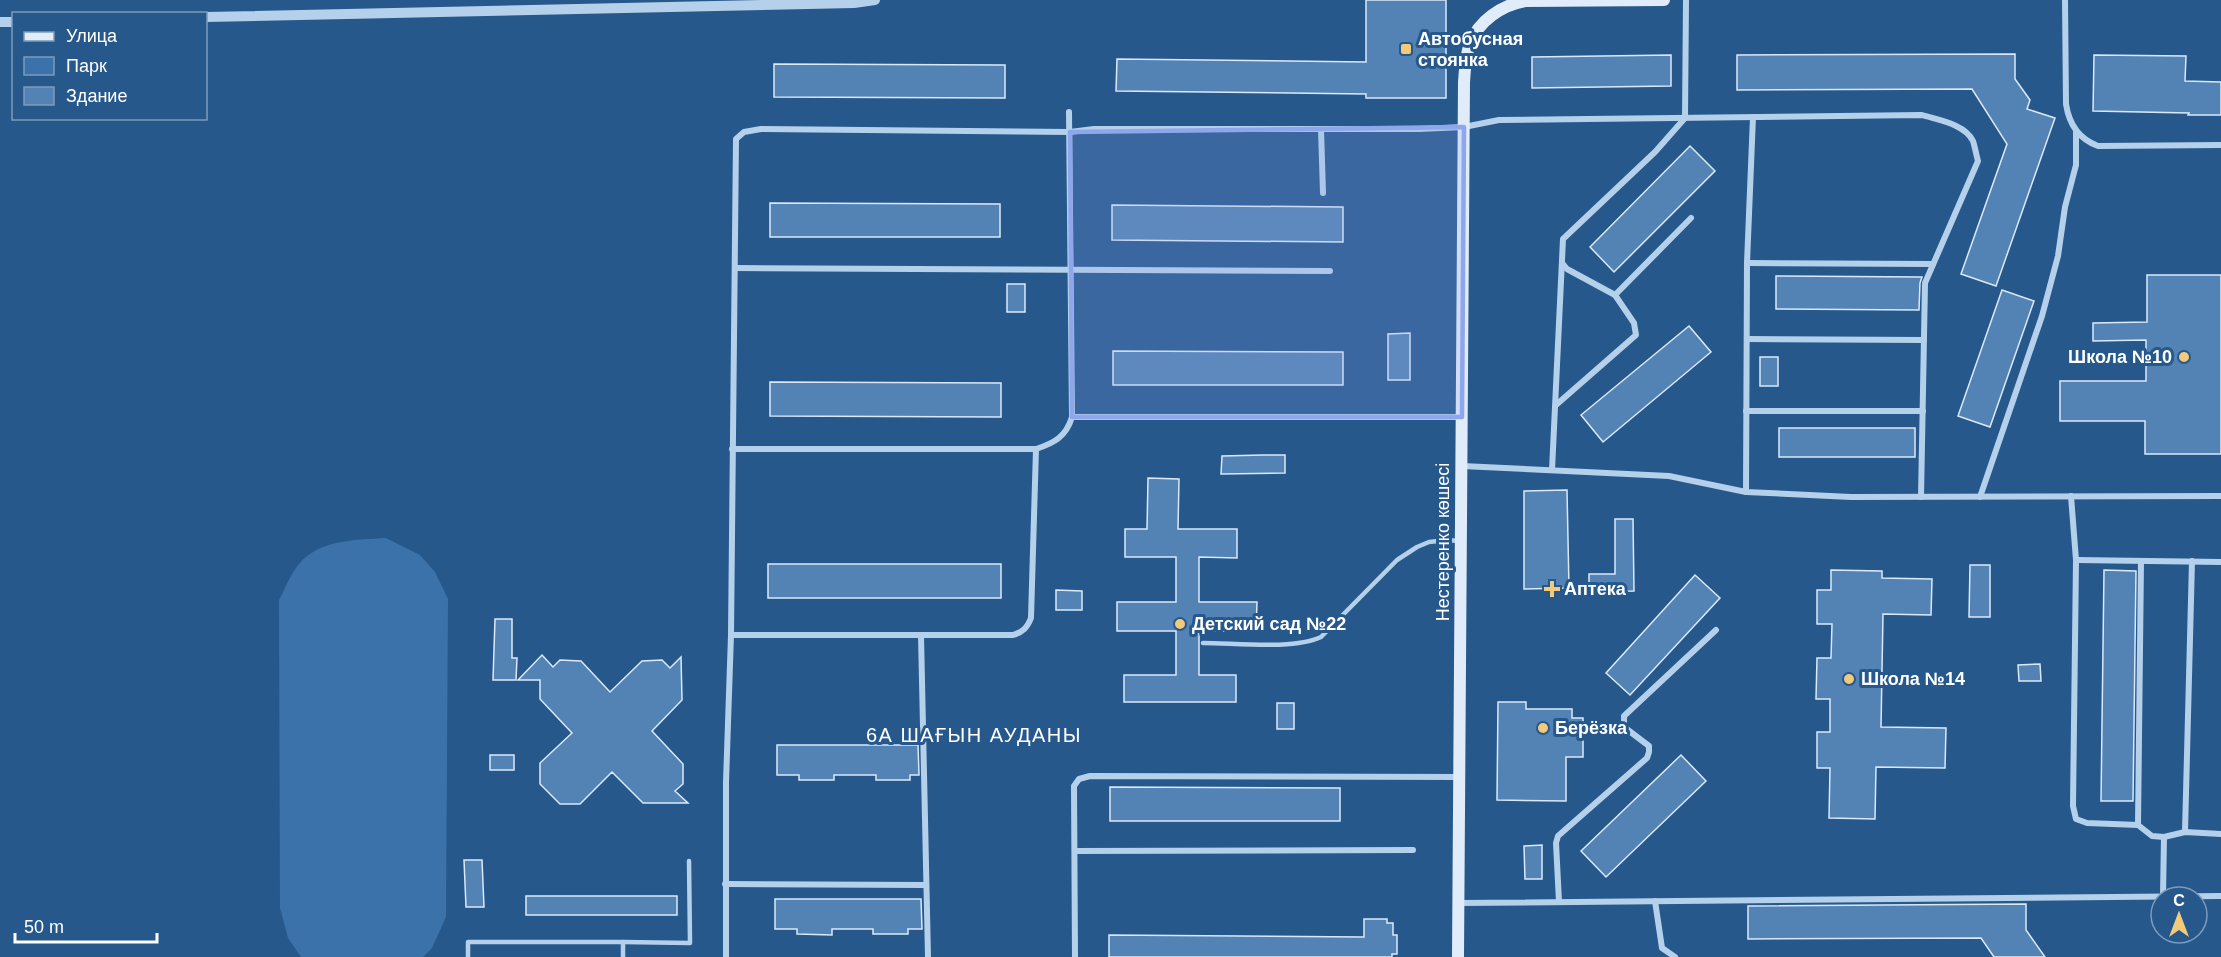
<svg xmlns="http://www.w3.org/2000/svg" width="2221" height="957" font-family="Arial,sans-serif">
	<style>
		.green { fill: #3b72a9 }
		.building { fill: #5383b5; stroke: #dae9f8; stroke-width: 1.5 }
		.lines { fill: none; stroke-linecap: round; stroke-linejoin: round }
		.service { stroke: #b5d0ea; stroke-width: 4.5 }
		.minor { stroke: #b5d0ea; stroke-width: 6 }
		.tertiary { stroke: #b5d0ea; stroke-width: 10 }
		.secondary { stroke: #e0ecf9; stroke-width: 12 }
		.marked { fill: #8ea6ec; fill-opacity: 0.2; stroke: #8ea6ec; stroke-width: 4.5; stroke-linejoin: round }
		.poi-dot { fill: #f3ca7a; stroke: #26588c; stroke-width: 2 }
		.labels { text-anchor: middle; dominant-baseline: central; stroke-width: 6; stroke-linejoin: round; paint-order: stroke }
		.poi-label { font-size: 18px; font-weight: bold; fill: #fff; stroke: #26588c; text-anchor: start }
		.street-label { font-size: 18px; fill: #fff; stroke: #26588c }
		.neighbourhood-label { font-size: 20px; letter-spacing: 1.5px; fill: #fff; stroke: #26588c }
	</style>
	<rect width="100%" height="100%" fill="#26588c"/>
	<path class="green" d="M386 538 420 555 435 572 448 599 446 917 432 948 423 957H301L288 938 280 908 279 600C284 591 288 580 294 571 313 539 354 540 386 538Z"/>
	<g class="building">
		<path d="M1366 0H1446V98H1366V94L1116 91 1117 59 1366 62Z"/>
		<path d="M2015 54V79L2030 100 2027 109 2055 118 1996 286 1961 274 2007 144 1972 89 1737 90V55Z"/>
		<path d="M1671 55V86L1532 88V57Z"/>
		<path d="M2094 55 2186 56 2185 81 2221 82V115H2188L2189 113 2093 111Z"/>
		<path d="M774 64 1005 65V98L774 97Z"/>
		<path d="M1690 146 1715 171 1614 272 1590 247Z"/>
		<path d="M770 203 1000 204V237H770Z"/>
		<path d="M1112 205 1343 207V242L1112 240Z"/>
		<path d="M2147 275H2221V454H2145V421H2060V381H2146V340L2093 341V323L2147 322Z"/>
		<path d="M1776 276 1922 277 1920 283 1919 310 1776 309Z"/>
		<rect x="1007" y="284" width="18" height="28"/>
		<path d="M2002 290 2034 301 1990 427 1958 416Z"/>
		<path d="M1689 326 1711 352 1603 442 1581 415Z"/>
		<path d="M1410 333V380H1388V334Z"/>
		<path d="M1113 351 1343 352V385H1113Z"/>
		<rect x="1760" y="357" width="18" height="29"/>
		<path d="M770 382 1001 383V417L770 416Z"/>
		<rect x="1779" y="428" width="136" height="29"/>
		<path d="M1263 455H1285V473L1221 474 1222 456Z"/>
		<path d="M1148 478 1179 479 1178 529H1237V558L1199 557V602H1257L1256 631H1199V675H1236V702H1124V675H1176V631H1117V602H1176V557H1125V529H1147Z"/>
		<path d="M1567 490 1569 588 1524 589V491Z"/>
		<path d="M1615 519H1633L1634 591 1589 592V574H1615Z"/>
		<rect x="768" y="564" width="233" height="34"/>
		<path d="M1970 565H1990V617H1969Z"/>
		<path d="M1831 570 1882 571V578L1932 579 1931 615 1883 614 1881 727 1946 728 1945 768 1876 767 1875 819 1829 818 1830 768H1817V732H1830V699H1816L1817 658H1831L1832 624H1817V590H1831Z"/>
		<path d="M2104 570 2136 571 2133 801H2101Z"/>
		<path d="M1695 575 1720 598 1630 695 1606 673Z"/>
		<path d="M1056 590 1082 591V610H1056Z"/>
		<path d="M495 619H512V658H517L516 680H493Z"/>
		<path d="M542 655 553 667 560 660 581 661 610 692 642 661 662 660 670 668 681 657 682 700 652 731 683 764V784L675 791 688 803H643L612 772 580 804H560L540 784V763L572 733 540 699V680H518Z"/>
		<path d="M2040 664 2041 681H2019L2018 665Z"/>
		<path d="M1498 702H1526V709H1572V718H1583V757H1566V801L1497 800Z"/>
		<rect x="1277" y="703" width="17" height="26"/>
		<path d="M777 745H918L919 775H910V780H876V775H834V780H799V775H777Z"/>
		<rect x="490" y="755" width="24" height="15"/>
		<path d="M1681 755 1706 781 1606 877 1581 851Z"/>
		<path d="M1110 787 1340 788V821H1110Z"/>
		<path d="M1542 845V879H1525L1524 846Z"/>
		<path d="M464 860H482L484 907H466Z"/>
		<rect x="526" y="896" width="151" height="19"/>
		<path d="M775 899H921L922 929H908V934H873V929H832V935L797 934V929H775Z"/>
		<path d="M2026 904V930L2045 957H1994L1981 938 1748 939V906Z"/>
		<path d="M1364 919H1387V923H1393V935H1397V954H1392V957H1109V935L1364 937Z"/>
	</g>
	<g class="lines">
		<g class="service">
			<path d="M1203 643C1235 643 1294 650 1321 637L1397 560 1417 547 1429 542 1447 540 1458 541"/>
			<path d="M623 942 690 943 689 861"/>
			<path d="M468 957V942H623V957"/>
		</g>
		<g class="minor">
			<path d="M2065 0 2066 104C2069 124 2079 139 2098 146L2221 145"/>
			<path d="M1321 129 1323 193"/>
			<path d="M1747 263 1933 264"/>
			<path d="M735 268 1330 271"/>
			<path d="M1615 295 1691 218"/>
			<path d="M1747 339 1924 340"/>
			<path d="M1556 405 1636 335 1634 323 1615 295 1567 269 1563 264"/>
			<path d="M1746 411H1923"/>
			<path d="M1072 417H1461"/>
			<path d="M732 449H1036"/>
			<path d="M1462 466 1669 476 1746 492 1851 497 2221 496"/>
			<path d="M1552 470 1563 239 1655 152 1685 118 1686 0"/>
			<path d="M1746 492 1747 263 1753 117"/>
			<path d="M2071 496 2076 560 2073 806 2076 819 2087 823 2138 825 2152 836 2164 837 2185 832 2221 834"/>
			<path d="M1980 497 2042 316 2058 256 2065 207 2076 165V131"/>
			<path d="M2076 560 2221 562"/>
			<path d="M731 635H1013C1023 632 1027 628 1031 618L1036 449C1054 443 1066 437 1072 417L1069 112"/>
			<path d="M921 635 928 957"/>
			<path d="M2138 825 2141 561"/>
			<path d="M2185 832 2192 561"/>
			<path d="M1075 851 1413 850"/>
			<path d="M725 884 926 885"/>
			<path d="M2163 896 2164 837"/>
			<path d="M1655 901 1662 948 1675 957"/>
			<path d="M1559 902 1556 843 1558 836 1647 758 1649 752V746L1624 727V716L1716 630"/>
			<path d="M1459 903 2221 896"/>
			<path d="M726 957V782L731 635 736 139 744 132 761 129 1070 132 1094 129H1419L1464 127 1499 120 1922 115C1938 120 1965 124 1973 141 1975 147 1976 154 1978 161L1925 283 1921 497"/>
			<path d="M1075 957 1074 786 1079 779 1090 776 1459 777"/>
		</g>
		<g class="tertiary">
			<path d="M206 17 854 3 875 0"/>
			<path d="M0 22H14"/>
		</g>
		<path class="secondary" d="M1458 957 1464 82C1465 70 1465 56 1470 44 1478 21 1502 5 1525 1L1664 0"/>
	</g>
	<path class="marked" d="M1464 127 1462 417H1072L1070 132Z"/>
	<g class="poi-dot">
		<rect x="1400" y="43" width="12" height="12" rx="3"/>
		<circle cx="2184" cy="357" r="6"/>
		<path d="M1549 580h6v6h6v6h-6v6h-6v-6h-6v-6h6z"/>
		<circle cx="1180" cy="624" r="6"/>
		<circle cx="1849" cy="679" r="6"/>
		<circle cx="1543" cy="728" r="6"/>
	</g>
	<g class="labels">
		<g class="poi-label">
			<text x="1418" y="39">Автобусная<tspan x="1418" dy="21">стоянка</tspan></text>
			<text x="2172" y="357" text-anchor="end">Школа №10</text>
			<text x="1564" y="589">Аптека</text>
			<text x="1192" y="624">Детский сад №22</text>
			<text x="1861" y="679">Школа №14</text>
			<text x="1555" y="728">Берёзка</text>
		</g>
		<g class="street-label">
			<text transform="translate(1443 542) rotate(-90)">Нестеренко көшесі</text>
		</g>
		<g class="neighbourhood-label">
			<text x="974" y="735">6А ШАҒЫН АУДАНЫ</text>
		</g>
	</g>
	<rect x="12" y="12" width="195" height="108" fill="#26588c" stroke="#7d9bba" stroke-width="1.5"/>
	<rect x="24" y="32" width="30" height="9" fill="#e0ecf9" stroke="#7d9bba" stroke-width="1.5"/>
	<text x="66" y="42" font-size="18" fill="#ffffff">Улица</text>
	<rect x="24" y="57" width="30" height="18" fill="#3b72a9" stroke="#7d9bba" stroke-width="1.5"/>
	<text x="66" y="72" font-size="18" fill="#ffffff">Парк</text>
	<rect x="24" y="87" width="30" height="18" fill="#5383b5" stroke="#7d9bba" stroke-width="1.5"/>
	<text x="66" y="102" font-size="18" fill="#ffffff">Здание</text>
	<g transform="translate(2179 915)"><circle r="28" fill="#26588c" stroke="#7d9bba" stroke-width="1.5"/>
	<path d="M0-4.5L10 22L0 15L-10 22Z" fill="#f3ca7a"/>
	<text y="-9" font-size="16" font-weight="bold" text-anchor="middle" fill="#ffffff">С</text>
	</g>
	<path d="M15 933v9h142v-9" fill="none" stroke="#ffffff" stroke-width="3"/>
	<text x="24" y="933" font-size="18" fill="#ffffff" stroke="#26588c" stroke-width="4.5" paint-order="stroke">50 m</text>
</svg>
